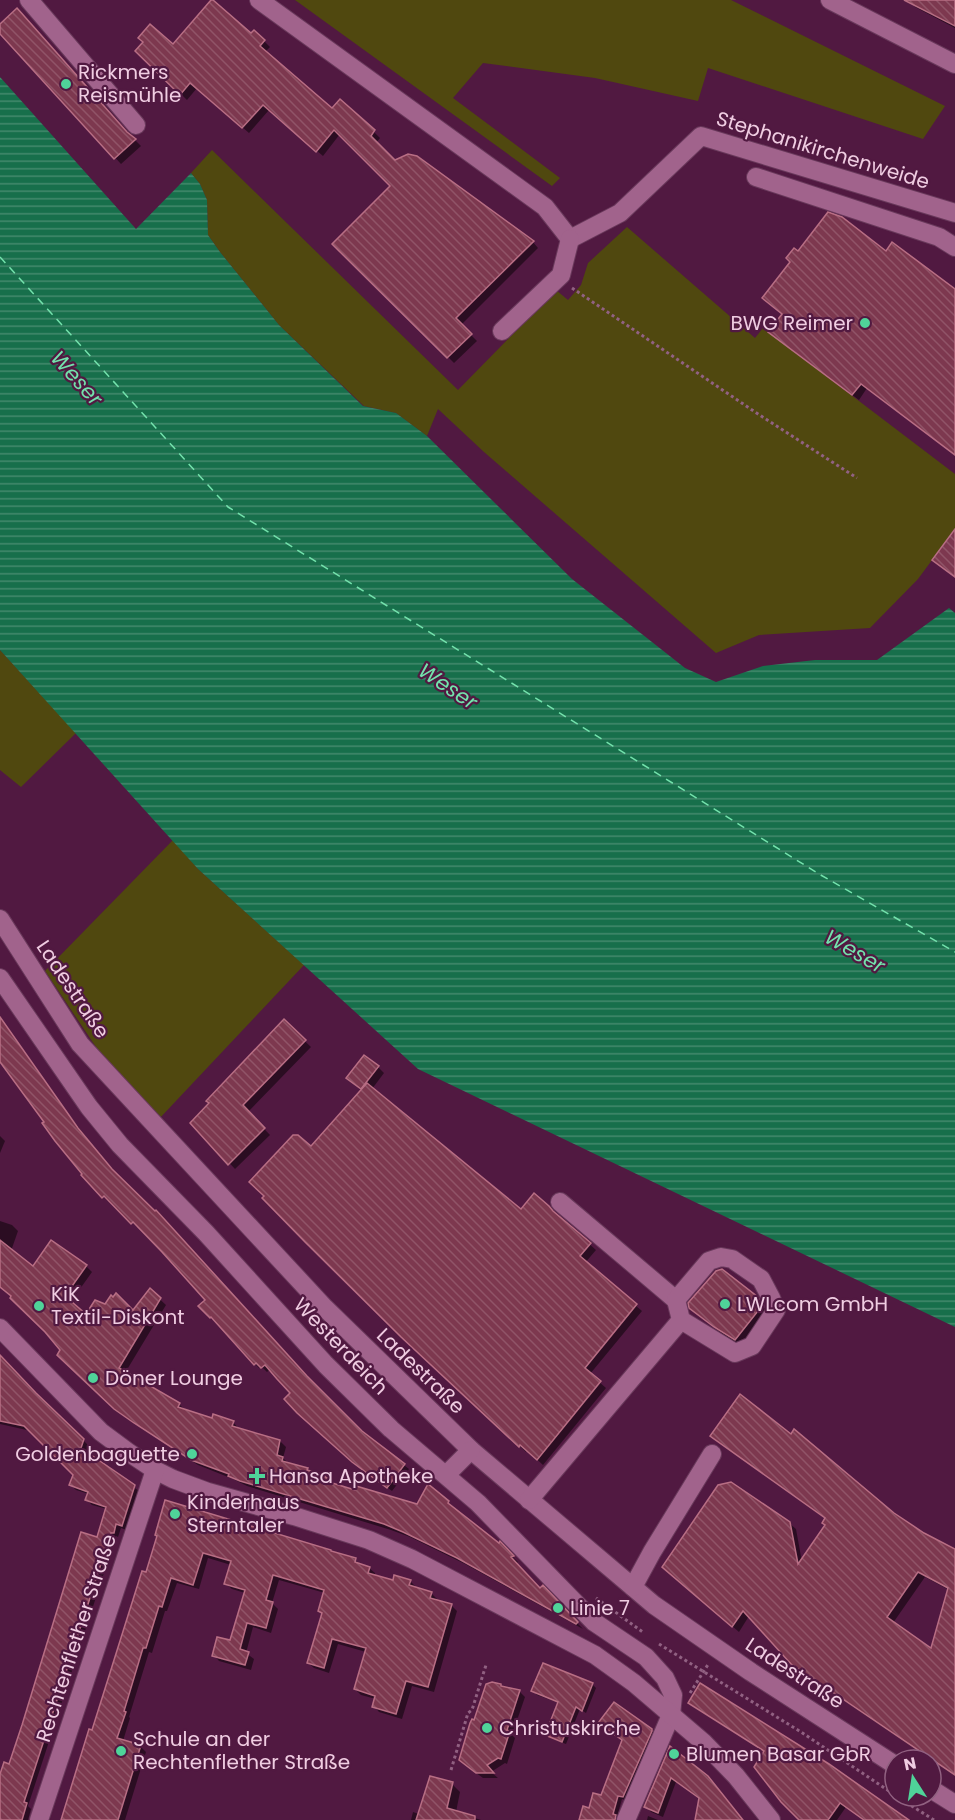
<svg xmlns="http://www.w3.org/2000/svg" width="955" height="1820" font-family="Poppins,sans-serif">
	<style>
		.green { fill: #50480f }
		.water { fill: url(#water-rules) }
		.shadow { fill: #0007; fill-rule: evenodd }
		.lines { fill: none; stroke-linecap: round; stroke-linejoin: round }
		.ferry { stroke: #73e2ac; stroke-width: 1.5; stroke-dasharray: 8 6; stroke-linecap: butt }
		.building { fill: url(#building-back-hatch); stroke: #b86e84; stroke-width: 1.5; fill-rule: evenodd }
		.minor-casing { stroke: #69395b; stroke-width: 20 }
		.path { stroke: #916182; stroke-width: 3; stroke-dasharray: 3 3; stroke-linecap: butt }
		.minor { stroke: #a1638c; stroke-width: 18 }
		.poi-dot { fill: #4fd399; stroke: #511941; stroke-width: 2 }
		.labels { text-anchor: middle; dominant-baseline: central; stroke-width: 4.5; stroke-linejoin: round; paint-order: stroke }
		.poi-label { font-size: 20px; fill: #f0cde2; stroke: #511941; text-anchor: start }
		.street-label { font-size: 20px; fill: #f0cde2; stroke: #511941 }
		.water-label { font-size: 21px; font-style: italic; fill: #73e2ac; stroke: #511941 }
	</style>
	<defs>
		<pattern id="water-rules" width="6" height="5" patternUnits="userSpaceOnUse" patternTransform="scale(1.5)"><rect width="6" height="5" fill="#176f4b"/><path d="M0 2.5h6" fill="none" stroke="#44896d"/></pattern>
		<pattern id="building-back-hatch" width="6" height="6" patternUnits="userSpaceOnUse" patternTransform="scale(1.5)"><rect width="6" height="6" fill="#7d384f"/><path d="M-1 5l2 2M0 0l6 6M5-1l2 2" fill="none" stroke="#905468"/></pattern>
	</defs>
	<rect width="100%" height="100%" fill="#511941"/>
	<g class="green">
		<path d="M295 0H731L945 106 923 139 708 68 698 101 595 78 483 63 453 98 560 178 552 186Z"/>
		<path d="M212 150 458 390 556 290 568 300 581 285 588 263 627 227 755 338 763 328 955 474V529L918 579 870 628 759 635 716 653 484 452 438 409 427 436 396 413 364 406 279 325 220 252 208 235 207 200 200 184 191 173Z"/>
		<path d="M0 650 76 733 21 787 0 770Z"/>
		<path d="M173 840 198 869 304 965 159 1119 104 1059 45 971Z"/>
	</g>
	<path class="water" d="M0 77 136 229 191 173 200 184 207 200 208 235 220 252 279 325 363 406 396 413 427 436 572 579 685 668 716 682 763 666 815 660H877L949 608 955 613V1327L418 1069 198 869 0 650Z"/>
	<g class="shadow">
		<path d="M910 0H955V28L915 7Z"/>
		<path d="M0 26 135 140 141 146 121 164 0 31Z"/>
		<path d="M251 35 264 41 270 47 265 52 332 110 374 132 380 138 376 143 395 161 533 242 538 248 461 325 477 341 454 363 335 244 392 186 340 134 323 156 269 110 249 133 197 88 187 100 137 51Z"/>
		<path d="M799 253H886L955 291V455L867 388 859 400 776 338Z"/>
		<path d="M0 1017 66 1111 110 1168 310 1382 361 1432 409 1469 392 1491 359 1466 270 1369 267 1372 261 1366 259 1368 255 1364 207 1300 138 1225 137 1227 109 1200 108 1201 83 1175 0 1059Z"/>
		<path d="M284 1021 311 1047 248 1112 270 1135 235 1169 192 1123Z"/>
		<path d="M378 1067 384 1073 372 1089 521 1211 555 1213 596 1250 585 1263 642 1311 590 1374 606 1388 543 1465 527 1450 526 1452 409 1343 311 1148 362 1090 354 1084Z"/>
		<path d="M0 1136 5 1141 0 1153Z"/>
		<path d="M0 1221 12 1225 18 1231 11 1251 33 1268 86 1266 92 1272 70 1303 86 1316 133 1312 150 1290 166 1305 125 1373 179 1404 185 1410 212 1420 233 1422 239 1429 280 1441 286 1447 283 1458 289 1464 307 1469 310 1472 330 1480 334 1485 418 1506 448 1502 453 1509 500 1544 518 1562 516 1564 540 1590 543 1588 583 1629 465 1564 410 1537 391 1530 247 1486 233 1479 198 1465 122 1415 59 1354 62 1350 13 1297 0 1287Z"/>
		<path d="M757 1299 766 1307 770 1315 744 1347 724 1335 700 1316Z"/>
		<path d="M0 1357 38 1397 88 1445 86 1453 139 1491 126 1530 121 1528 118 1537 116 1536 28 1806 31 1809 28 1820H0V1782L10 1766 98 1538 107 1509 92 1505 87 1500 89 1494 76 1490 71 1485 74 1475 31 1431 0 1424Z"/>
		<path d="M712 1436 893 1514 923 1534 955 1551V1776L799 1670 749 1616 739 1632 670 1573 789 1523 796 1529 802 1562 827 1525 826 1519 718 1442ZM925 1577 949 1590 932 1650 893 1623Z"/>
		<path d="M159 1537 355 1560 361 1565 369 1568 375 1573 374 1576 394 1582 410 1581 416 1587 415 1588 431 1593 437 1599 436 1601 451 1605 457 1611 434 1692 412 1686 402 1719 379 1712 374 1706 376 1699 361 1695 355 1689 366 1652 338 1644 329 1673 314 1668 308 1663 323 1614 320 1611 325 1593 279 1580 272 1603 278 1609 271 1633 253 1627 246 1653 254 1659 251 1670 219 1661 214 1655 231 1642 245 1593 232 1589 226 1584 231 1565 208 1558 199 1589 177 1583 167 1611H165L152 1653 149 1652 129 1717 130 1718 123 1741 140 1746 146 1752 125 1820H63Z"/>
		<path d="M543 1665 592 1684 596 1688 586 1713 580 1709 566 1744 550 1738 546 1735 559 1703 537 1695 533 1691Z"/>
		<path d="M502 1688 519 1691 525 1697 512 1735 515 1738 507 1764 505 1763 491 1772 498 1778H483L467 1766 475 1721Z"/>
		<path d="M690 1703 906 1820H864L846 1807 837 1820H801L765 1752 695 1708Z"/>
		<path d="M651 1730 655 1735 628 1801 622 1799 616 1820H580L602 1797Z"/>
		<path d="M671 1748 742 1820H697L701 1799 676 1782 663 1817 651 1812 646 1806Z"/>
		<path d="M452 1784 460 1792 456 1812 481 1820H411L413 1812 419 1814Z"/>
		<path d="M648 1816 658 1820H647Z"/>
	</g>
	<g class="lines">
		<path class="ferry" d="M0 257 228 507 819 874 955 952"/>
	</g>
	<g class="building">
		<path d="M211 0H213L251 33 254 30 265 40 260 46 332 108 340 99 375 130 371 136 395 160 408 154 417 156 534 241 456 318 472 334 447 358 332 244 390 186 334 130 316 152 263 105 242 128 190 83 180 95 135 51 143 42 138 38 150 24 173 44Z"/>
		<path d="M904 0H955V26Z"/>
		<path d="M17 8 127 132 136 139 114 159 0 34V24Z"/>
		<path d="M828 212 842 217 886 251 892 242 955 289V455L861 384 852 395 768 332 782 314 762 298 790 262 786 258 794 248 798 251Z"/>
		<path d="M955 529V577L932 560Z"/>
		<path d="M0 1017 78 1128 112 1169 155 1211 156 1210 307 1376 362 1431 405 1464 387 1488 352 1462 297 1413 284 1399 290 1393 277 1379 265 1365 261 1368 256 1363 254 1365 211 1317 210 1318 198 1306 205 1300 162 1252 133 1222 131 1224 104 1196 102 1198 81 1175 82 1174 55 1141 42 1123 44 1122 0 1062Z"/>
		<path d="M284 1019 306 1040 243 1105 265 1128 228 1165 190 1123 209 1103 206 1101Z"/>
		<path d="M364 1055 379 1066 361 1089 346 1078Z"/>
		<path d="M367 1083 521 1209 534 1193 549 1206 553 1211 591 1243 580 1256 637 1304 585 1368 601 1381 537 1460 520 1445 519 1447 401 1337 305 1242 262 1198 264 1196 249 1182 293 1135H298L311 1146Z"/>
		<path d="M0 1240 33 1266 51 1240 87 1265 65 1296 86 1314 95 1300 105 1304 111 1295 113 1297 116 1293 133 1310 150 1288 161 1298 119 1368 180 1403 178 1407 212 1418 213 1414 234 1421 232 1426 280 1440 277 1455 283 1457 282 1461 308 1468 307 1470 325 1475V1477L330 1479 329 1482 355 1490 356 1486 417 1504 428 1484 449 1501 448 1503 499 1543 500 1541 514 1556 511 1557 540 1588 543 1585 578 1622 576 1624 457 1558 403 1532 384 1524 240 1481 228 1476 229 1474 191 1460 134 1423 114 1409 57 1355 60 1350 45 1332 10 1298 11 1296 0 1287Z"/>
		<path d="M722 1269 758 1297 762 1306 735 1340 714 1327 689 1308 688 1303 716 1271Z"/>
		<path d="M0 1355 36 1393 84 1439 81 1448 135 1485 122 1526 116 1524 114 1533H111L24 1802 27 1803 22 1820H0V1774L4 1762 9 1764 22 1725 81 1532 97 1537 106 1507 85 1500 88 1492 69 1485 73 1475 24 1426 0 1421Z"/>
		<path d="M740 1394 791 1434 794 1429 894 1513 924 1533 955 1549V1775L791 1664 743 1611 732 1627 662 1567 718 1485 731 1482 790 1522 798 1564 825 1525 822 1523 825 1518 710 1436ZM918 1572 948 1588 931 1648 887 1617Z"/>
		<path d="M165 1500 331 1550V1551L356 1558 355 1562 370 1567 368 1573 393 1580 394 1575 411 1580 409 1585 432 1592 430 1598 452 1604 428 1687 406 1681 396 1714 372 1707 375 1696 354 1689 366 1648 332 1639 324 1668 307 1663 322 1613 318 1611 324 1590 273 1575 266 1600 273 1602 266 1628 247 1623 240 1649 249 1652 245 1665 212 1656 217 1637 230 1640 245 1590 224 1584 231 1561 203 1553 193 1585 171 1578 162 1607 159 1606 146 1648H143L124 1711 126 1712 117 1738 141 1745 118 1820H61L89 1729 92 1730 142 1571 146 1572 157 1536 155 1535Z"/>
		<path d="M543 1663 593 1683 582 1711 576 1707 562 1742 545 1735 558 1702 531 1691Z"/>
		<path d="M492 1682 501 1684V1686L520 1690 507 1730 510 1731 501 1759 498 1758 487 1765 494 1773H476L459 1760 470 1723 472 1719 474 1720 486 1684Z"/>
		<path d="M700 1683 829 1764 909 1820H864L840 1803 828 1820H799L781 1802 754 1767 764 1751 688 1703Z"/>
		<path d="M614 1702 652 1729V1731L623 1797 618 1796 613 1814 616 1815 615 1820H579L583 1806 589 1808 593 1793 601 1795 622 1740 598 1723Z"/>
		<path d="M670 1746 708 1776 743 1820H695L699 1798 671 1778 658 1813 644 1807Z"/>
		<path d="M430 1776 453 1782 447 1808 475 1816V1820H416Z"/>
	</g>
	<g class="lines">
		<defs>
			<g id="minor">
				<path d="M29 0 136 125"/>
				<path d="M259 0 545 207 570 239"/>
				<path d="M830 0 955 64"/>
				<path d="M756 177 939 237 955 247"/>
				<path d="M570 239 620 213 701 136 955 213"/>
				<path d="M502 331 561 275 570 239"/>
				<path d="M0 919 80 1044 325 1308 471 1450 654 1605 751 1672 895 1765"/>
				<path d="M0 978 89 1107 120 1145 206 1233 326 1365 391 1429 478 1503 594 1622 646 1657 665 1678 673 1695 671 1715 626 1820"/>
				<path d="M560 1202 676 1300"/>
				<path d="M0 1328 101 1432 128 1452 155 1470 173 1479 208 1492 294 1516 369 1540 412 1559 595 1655 634 1683 703 1742 736 1776 771 1820"/>
				<path d="M446 1475 471 1450"/>
				<path d="M529 1500 681 1320 735 1353 752 1346 776 1310 771 1298 761 1279 732 1259 721 1257 709 1261 676 1300 681 1320"/>
				<path d="M633 1587 652 1552 712 1454"/>
				<path d="M931 1789 955 1804"/>
				<path d="M39 1820 155 1470"/>
			</g>
		</defs>
		<use href="#minor" class="minor-casing"/>
		<g class="path">
			<path d="M572 288 758 414 857 478"/>
			<path d="M596 1598 644 1633"/>
			<path d="M659 1644 801 1732 895 1795"/>
			<path d="M690 1693 709 1663"/>
			<path d="M451 1770 468 1713 472 1710 486 1665"/>
			<path d="M896 1796 934 1820"/>
		</g>
		<use href="#minor" class="minor"/>
	</g>
	<g class="poi-dot">
		<circle cx="66" cy="84" r="6"/>
		<circle cx="865" cy="323" r="6"/>
		<circle cx="725" cy="1304" r="6"/>
		<circle cx="39" cy="1306" r="6"/>
		<circle cx="93" cy="1378" r="6"/>
		<circle cx="192" cy="1454" r="6"/>
		<path d="M254 1467h6v6h6v6h-6v6h-6v-6h-6v-6h6z"/>
		<circle cx="175" cy="1514" r="6"/>
		<circle cx="558" cy="1608" r="6"/>
		<circle cx="487" cy="1728" r="6"/>
		<circle cx="121" cy="1751" r="6"/>
		<circle cx="674" cy="1754" r="6"/>
	</g>
	<g class="labels">
		<g class="poi-label">
			<text x="78" y="72">Rickmers<tspan x="78" dy="23">Reismühle</tspan></text>
			<text x="853" y="323" text-anchor="end">BWG Reimer</text>
			<text x="51" y="1294">KiK<tspan x="51" dy="23">Textil-Diskont</tspan></text>
			<text x="737" y="1304">LWLcom GmbH</text>
			<text x="105" y="1378">Döner Lounge</text>
			<text x="180" y="1454" text-anchor="end">Goldenbaguette</text>
			<text x="269" y="1476">Hansa Apotheke</text>
			<text x="187" y="1502">Kinderhaus<tspan x="187" dy="23">Sterntaler</tspan></text>
			<text x="570" y="1608">Linie 7</text>
			<text x="499" y="1728">Christuskirche</text>
			<text x="133" y="1739">Schule an der<tspan x="133" dy="23">Rechtenflether Straße</tspan></text>
			<text x="686" y="1754">Blumen Basar GbR</text>
		</g>
		<g class="street-label">
			<text transform="translate(823 150) rotate(17)">Stephanikirchenweide</text>
			<text transform="translate(73 989) rotate(56)">Ladestraße</text>
			<text transform="translate(341 1346) rotate(46)">Westerdeich</text>
			<text transform="translate(421 1371) rotate(44)">Ladestraße</text>
			<text transform="translate(76 1638) rotate(-72)">Rechtenflether Straße</text>
			<text transform="translate(795 1673) rotate(33)">Ladestraße</text>
		</g>
		<g class="water-label">
			<text transform="translate(77 378) rotate(48)">Weser</text>
			<text transform="translate(448 686) rotate(34)">Weser</text>
			<text transform="translate(855 951) rotate(30)">Weser</text>
		</g>
	</g>
	<g transform="translate(913 1778) rotate(348)"><circle r="28" fill="#511941" stroke="#916181" stroke-width="1.5"/>
	<path d="M0-4.5L10 22L0 15L-10 22Z" fill="#4fd399"/>
	<text y="-9" font-size="16" font-weight="bold" text-anchor="middle" fill="#f0cde2">N</text>
	</g>
</svg>
